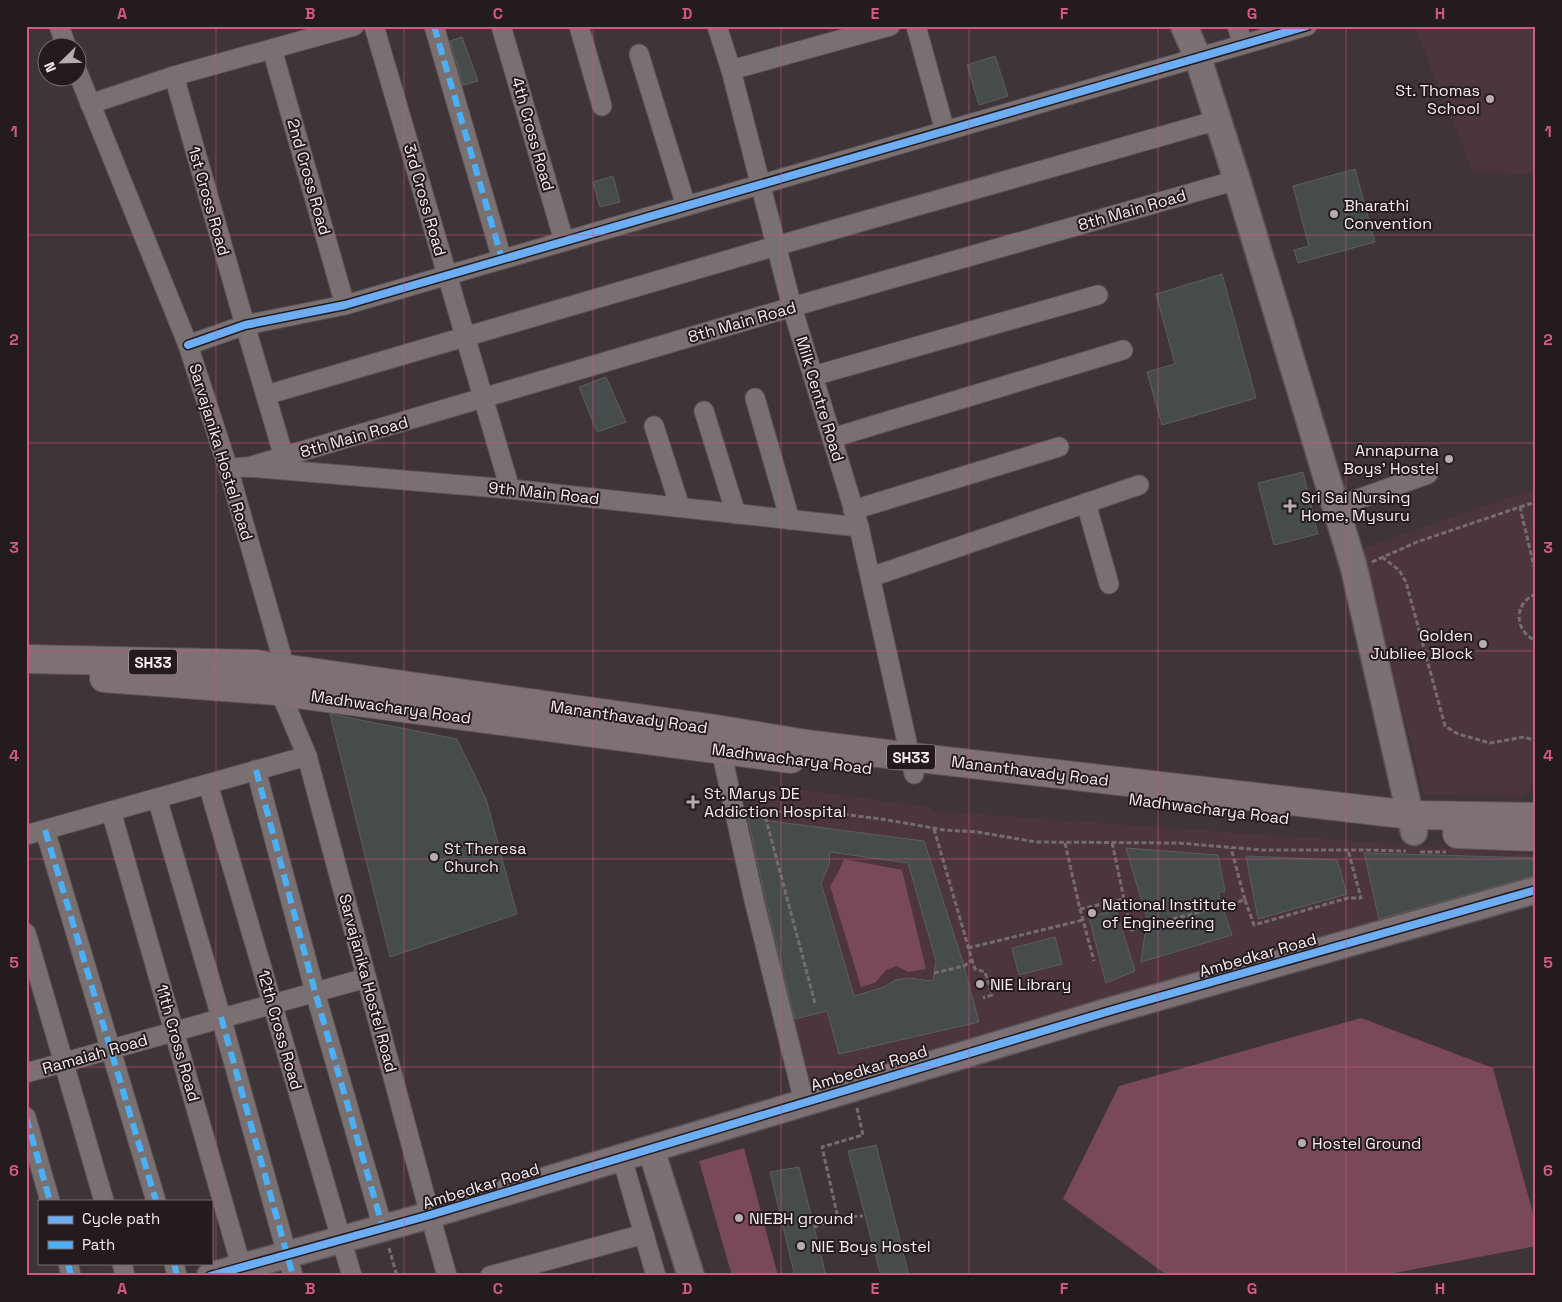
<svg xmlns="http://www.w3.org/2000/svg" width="1562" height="1302" font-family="'Space Grotesk',sans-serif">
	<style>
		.built { fill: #4c353c }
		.green { fill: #79495a }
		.building { fill: #464c4c; stroke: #5e5e5d; fill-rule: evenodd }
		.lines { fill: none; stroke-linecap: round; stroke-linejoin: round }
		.street-casing { stroke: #5c5355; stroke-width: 21 }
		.secondary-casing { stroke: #5c5355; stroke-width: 29 }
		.primary-casing { stroke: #5c5355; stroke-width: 30 }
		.path { stroke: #756c6f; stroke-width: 3; stroke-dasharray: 5 2.5; stroke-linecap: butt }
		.street { stroke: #797072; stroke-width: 19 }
		.secondary { stroke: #7b7074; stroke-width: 26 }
		.primary { stroke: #7f7075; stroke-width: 28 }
		.quiet { stroke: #4cb0f7; stroke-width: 6; stroke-dasharray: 12 6; stroke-linecap: butt }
		.cycleway-casing { stroke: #241b1e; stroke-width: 11 }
		.cycleway { stroke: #6dadf4; stroke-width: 8 }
		.grid { fill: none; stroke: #d25887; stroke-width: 1; stroke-opacity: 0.55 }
		.poi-dot { fill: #b7acaf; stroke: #241b1e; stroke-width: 2 }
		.labels { text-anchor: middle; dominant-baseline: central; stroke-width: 4; stroke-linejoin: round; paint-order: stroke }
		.shield { fill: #241b1e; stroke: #b8adb0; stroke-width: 1 }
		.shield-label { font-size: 15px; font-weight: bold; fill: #f8ecef }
		.poi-label { font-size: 16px; fill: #f8ecef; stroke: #241b1e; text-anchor: start }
		.street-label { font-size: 16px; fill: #f8ecef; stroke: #241b1e }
		.neatline { fill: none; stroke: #d25887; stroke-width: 2 }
		.grid-label { font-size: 16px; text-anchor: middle; font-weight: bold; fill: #d25887 }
	</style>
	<rect width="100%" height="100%" fill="#3f3437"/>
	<g class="built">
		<path d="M1414 26H1536V174L1473 172Z"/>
		<path d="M1536 488V787L1524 796 1424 795 1365 565 1364 548Z"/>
		<path d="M773 786 931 807 933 811 1520 853 1536 855V878L806 1089 735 819Z"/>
	</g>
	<g class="green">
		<path d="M844 859 902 870 926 969 908 972 897 966 886 970 875 983 861 987 830 886 839 871Z"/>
		<path d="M1361 1018 1493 1068 1536 1224V1246L1384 1275 1168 1276 1063 1199 1119 1086Z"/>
		<path d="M744 1148 778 1276H732L699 1161Z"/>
	</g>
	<g class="building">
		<path d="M462 37 478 81 463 85 450 41Z"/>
		<path d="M995 56 1008 96 979 105 967 65Z"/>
		<path d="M1355 169 1375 242 1298 263 1294 250 1309 246 1293 186Z"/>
		<path d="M613 176 620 202 600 207 593 182Z"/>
		<path d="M1222 274 1256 398 1162 425 1147 372 1175 364 1156 294Z"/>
		<path d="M606 377 626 422 597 432 579 387Z"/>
		<path d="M1303 472 1318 534 1274 545 1258 483Z"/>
		<path d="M330 714 457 739 486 799 517 914 390 957Z"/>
		<path d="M761 812 763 820 924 841 964 966 979 1022 839 1054 827 1011 795 1019 765 897 747 814ZM830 852 908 863 936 961 933 981 909 978 895 980 884 987 854 996 821 883 829 865Z"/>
		<path d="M1126 848 1218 855 1225 891 1218 893 1232 935 1141 962 1145 934 1151 932Z"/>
		<path d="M1364 853 1536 858V875L1379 919Z"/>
		<path d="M1246 856 1337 860 1347 894 1258 919Z"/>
		<path d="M1116 910 1135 971 1106 983 1089 917Z"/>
		<path d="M1055 937 1062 964 1019 975 1012 948Z"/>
		<path d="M876 1145 909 1276H881L848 1151Z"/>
		<path d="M799 1167 814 1227 826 1276H795L770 1172Z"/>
	</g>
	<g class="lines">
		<defs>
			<g id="street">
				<path d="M59 26 67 48"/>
				<path d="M374 26 510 489"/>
				<path d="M434 26 502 259"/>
				<path d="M501 26 564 241"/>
				<path d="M579 26 602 106"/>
				<path d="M717 26 731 70 792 307 859 527 914 774"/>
				<path d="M916 26 945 131"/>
				<path d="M1237 26 1243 44"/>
				<path d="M272 49 345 305"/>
				<path d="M639 54 686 206"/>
				<path d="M731 70 890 26"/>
				<path d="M78 73 188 345 228 468 285 668"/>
				<path d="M174 76 245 325 284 457"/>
				<path d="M90 104 174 76 354 26"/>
				<path d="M188 345 245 325 345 305 1307 26"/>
				<path d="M813 376 1098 295"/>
				<path d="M266 395 776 246 1218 120"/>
				<path d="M755 398 790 520"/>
				<path d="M704 411 736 514"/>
				<path d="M654 426 680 507"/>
				<path d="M832 438 1123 350"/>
				<path d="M248 467 792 307 1237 180"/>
				<path d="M228 468 248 467 510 489 859 527"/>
				<path d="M1086 503 1109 584"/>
				<path d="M1336 507 1428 474"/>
				<path d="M853 510 1059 447"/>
				<path d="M871 577 1139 485"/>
				<path d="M281 694 307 756 430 1215 447 1276"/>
				<path d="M719 741 754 900 804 1102"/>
				<path d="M256 770 315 992 383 1228"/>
				<path d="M208 784 352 1276"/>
				<path d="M157 798 221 1017 293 1276"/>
				<path d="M111 811 244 1276"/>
				<path d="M45 830 156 1201"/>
				<path d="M26 835 307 756"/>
				<path d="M26 933 104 1201"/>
				<path d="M26 1073C140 1042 253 1009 366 978"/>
				<path d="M26 1117 50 1201"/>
				<path d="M622 1158 656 1276"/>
				<path d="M68 1263 71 1276"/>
				<path d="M122 1263 125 1276"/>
				<path d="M174 1263 177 1276"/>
				<path d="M490 1276 644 1234"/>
			</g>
			<g id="secondary">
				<path d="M1184 26 1198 58 1237 180 1354 568 1414 832"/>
				<path d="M651 1149 691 1276"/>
				<path d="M210 1276 430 1215 1113 1010 1536 890"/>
			</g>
			<g id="primary">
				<path d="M26 659 256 664 279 669"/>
				<path d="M289 669 716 729 806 744 911 757 1411 815 1536 817"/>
				<path d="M104 678 277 691"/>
				<path d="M289 693 791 759"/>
				<path d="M1457 834 1536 837"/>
			</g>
		</defs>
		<use href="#street" class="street-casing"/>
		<use href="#secondary" class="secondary-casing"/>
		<use href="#primary" class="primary-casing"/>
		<g class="path">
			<path d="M1520 507 1536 502"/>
			<path d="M1382 557 1399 570 1406 582 1445 726 1458 734 1490 743 1524 737 1536 741"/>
			<path d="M1372 562 1417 542 1520 507 1536 575"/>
			<path d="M1536 594C1513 603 1514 631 1536 641"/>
			<path d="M934 829 972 960 975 969 985 972 992 995 983 998"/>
			<path d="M1065 843 1080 909 1094 961"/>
			<path d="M1420 852H1446"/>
			<path d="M1124 899 1131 930 1245 900 1231 848"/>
			<path d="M1245 900 1254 925 1348 898H1361L1348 850"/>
			<path d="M1080 909 1124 899 1112 842"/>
			<path d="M968 948 1083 920"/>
			<path d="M934 973 964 966 972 960"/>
			<path d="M815 1003 764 812 819 811 888 820 944 830 978 832 1036 842 1179 843 1262 850H1363L1406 851"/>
			<path d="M857 1108 863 1135 822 1147 838 1218 863 1216"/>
			<path d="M814 1227 838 1218"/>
			<path d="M389 1248 397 1276"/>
		</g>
		<use href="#street" class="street"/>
		<use href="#secondary" class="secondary"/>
		<use href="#primary" class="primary"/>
		<g class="quiet">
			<path d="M434 26 502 259"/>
			<path d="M256 770 315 992 383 1228"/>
			<path d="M45 830 156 1201"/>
			<path d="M221 1017 293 1276"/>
			<path d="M26 1117 50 1201"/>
			<path d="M68 1263 71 1276"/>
			<path d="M174 1263 177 1276"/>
		</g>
		<defs>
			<g id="cycleway">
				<path d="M188 345 245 325 345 305 1307 26"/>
				<path d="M210 1276 430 1215 1113 1010 1536 890"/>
			</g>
		</defs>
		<use href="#cycleway" class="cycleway-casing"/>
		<use href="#cycleway" class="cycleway"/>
	</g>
	<path class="grid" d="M216 26V1276M404 26V1276M593 26V1276M781 26V1276M969 26V1276M1158 26V1276M1346 26V1276M26 235H1536M26 443H1536M26 651H1536M26 859H1536M26 1067H1536"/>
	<g class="poi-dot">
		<circle cx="1490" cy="99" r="5"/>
		<circle cx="1334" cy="214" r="5"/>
		<circle cx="1449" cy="459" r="5"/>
		<path d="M1287.5 498.5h5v5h5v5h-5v5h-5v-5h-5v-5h5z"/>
		<circle cx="1483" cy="644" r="5"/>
		<path d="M690.5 794.5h5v5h5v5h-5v5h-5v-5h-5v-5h5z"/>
		<circle cx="434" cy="857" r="5"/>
		<circle cx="1092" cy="913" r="5"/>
		<circle cx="980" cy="984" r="5"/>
		<circle cx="1302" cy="1143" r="5"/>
		<circle cx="739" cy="1218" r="5"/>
		<circle cx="801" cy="1246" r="5"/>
	</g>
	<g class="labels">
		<g class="shield">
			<rect x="129" y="649.5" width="48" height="25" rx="4"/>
			<rect x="887" y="744.5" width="48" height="25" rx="4"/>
		</g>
		<g class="shield-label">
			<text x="153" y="662">SH33</text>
			<text x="911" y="757">SH33</text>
		</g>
		<g class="poi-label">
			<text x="1480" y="90" text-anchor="end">St. Thomas<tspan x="1480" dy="18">School</tspan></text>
			<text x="1344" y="205">Bharathi<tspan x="1344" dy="18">Convention</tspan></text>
			<text x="1439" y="450" text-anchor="end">Annapurna<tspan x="1439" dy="18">Boys' Hostel</tspan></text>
			<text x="1301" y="497">Sri Sai Nursing<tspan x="1301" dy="18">Home, Mysuru</tspan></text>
			<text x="1473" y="635" text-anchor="end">Golden<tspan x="1473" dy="18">Jubliee Block</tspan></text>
			<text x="704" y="793">St. Marys DE<tspan x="704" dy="18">Addiction Hospital</tspan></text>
			<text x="444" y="848">St Theresa<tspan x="444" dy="18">Church</tspan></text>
			<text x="1102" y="904">National Institute<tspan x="1102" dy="18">of Engineering</tspan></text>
			<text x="990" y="984">NIE Library</text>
			<text x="1312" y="1143">Hostel Ground</text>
			<text x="749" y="1218">NIEBH ground</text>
			<text x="811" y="1246">NIE Boys Hostel</text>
		</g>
		<g class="street-label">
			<text transform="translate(533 134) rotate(74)">4th Cross Road</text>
			<text transform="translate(309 177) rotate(74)">2nd Cross Road</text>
			<text transform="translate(425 200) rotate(74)">3rd Cross Road</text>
			<text transform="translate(209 201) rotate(74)">1st Cross Road</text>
			<text transform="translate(1132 210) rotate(-16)">8th Main Road</text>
			<text transform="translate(742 322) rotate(-16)">8th Main Road</text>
			<text transform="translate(820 399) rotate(73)">Milk Centre Road</text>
			<text transform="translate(354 437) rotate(-16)">8th Main Road</text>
			<text transform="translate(221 452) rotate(73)">Sarvajanika Hostel Road</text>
			<text transform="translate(544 493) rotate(6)">9th Main Road</text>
			<text transform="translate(391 707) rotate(8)">Madhwacharya Road</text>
			<text transform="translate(629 717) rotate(8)">Mananthavady Road</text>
			<text transform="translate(792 759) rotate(7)">Madhwacharya Road</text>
			<text transform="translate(1030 771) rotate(7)">Mananthavady Road</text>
			<text transform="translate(1209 809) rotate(7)">Madhwacharya Road</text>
			<text transform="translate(1258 955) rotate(-16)">Ambedkar Road</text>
			<text transform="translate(368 983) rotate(75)">Sarvajanika Hostel Road</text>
			<text transform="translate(280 1030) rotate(74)">12th Cross Road</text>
			<text transform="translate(178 1043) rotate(74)">11th Cross Road</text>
			<text transform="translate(95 1054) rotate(-16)">Ramaiah Road</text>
			<text transform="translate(869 1068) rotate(-17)">Ambedkar Road</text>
			<text transform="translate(481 1186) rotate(-17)">Ambedkar Road</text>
		</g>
	</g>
	<rect width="1562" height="1302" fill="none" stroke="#241b1e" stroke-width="55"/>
	<rect x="38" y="1200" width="175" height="65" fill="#241b1e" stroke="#796f72"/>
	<rect x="48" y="1216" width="25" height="8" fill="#6dadf4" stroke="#796f72"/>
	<text x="82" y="1224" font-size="15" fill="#f8ecef">Cycle path</text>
	<rect x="48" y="1241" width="25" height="8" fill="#4cb0f7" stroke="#796f72"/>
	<text x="82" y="1250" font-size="15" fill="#f8ecef">Path</text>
	<g transform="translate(62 62) rotate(247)"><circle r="24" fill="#241b1e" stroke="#796f72"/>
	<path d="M0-4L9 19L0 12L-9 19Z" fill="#b7acaf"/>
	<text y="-8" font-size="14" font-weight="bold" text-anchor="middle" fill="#f8ecef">N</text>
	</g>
	<rect x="28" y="28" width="1506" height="1246" class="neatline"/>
	<g class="grid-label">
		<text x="122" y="19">A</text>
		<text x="310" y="19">B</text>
		<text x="498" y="19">C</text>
		<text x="687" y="19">D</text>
		<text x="875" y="19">E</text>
		<text x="1064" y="19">F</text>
		<text x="1252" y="19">G</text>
		<text x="1440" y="19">H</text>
		<text x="14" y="137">1</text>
		<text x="1548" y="137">1</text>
		<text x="14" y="345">2</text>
		<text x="1548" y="345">2</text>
		<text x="14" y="553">3</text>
		<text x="1548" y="553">3</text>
		<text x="14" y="761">4</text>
		<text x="1548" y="761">4</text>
		<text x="14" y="968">5</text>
		<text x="1548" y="968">5</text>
		<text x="14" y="1176">6</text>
		<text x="1548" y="1176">6</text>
		<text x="122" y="1294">A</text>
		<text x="310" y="1294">B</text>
		<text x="498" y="1294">C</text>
		<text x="687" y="1294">D</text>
		<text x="875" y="1294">E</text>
		<text x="1064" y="1294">F</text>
		<text x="1252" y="1294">G</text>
		<text x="1440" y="1294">H</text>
	</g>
</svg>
